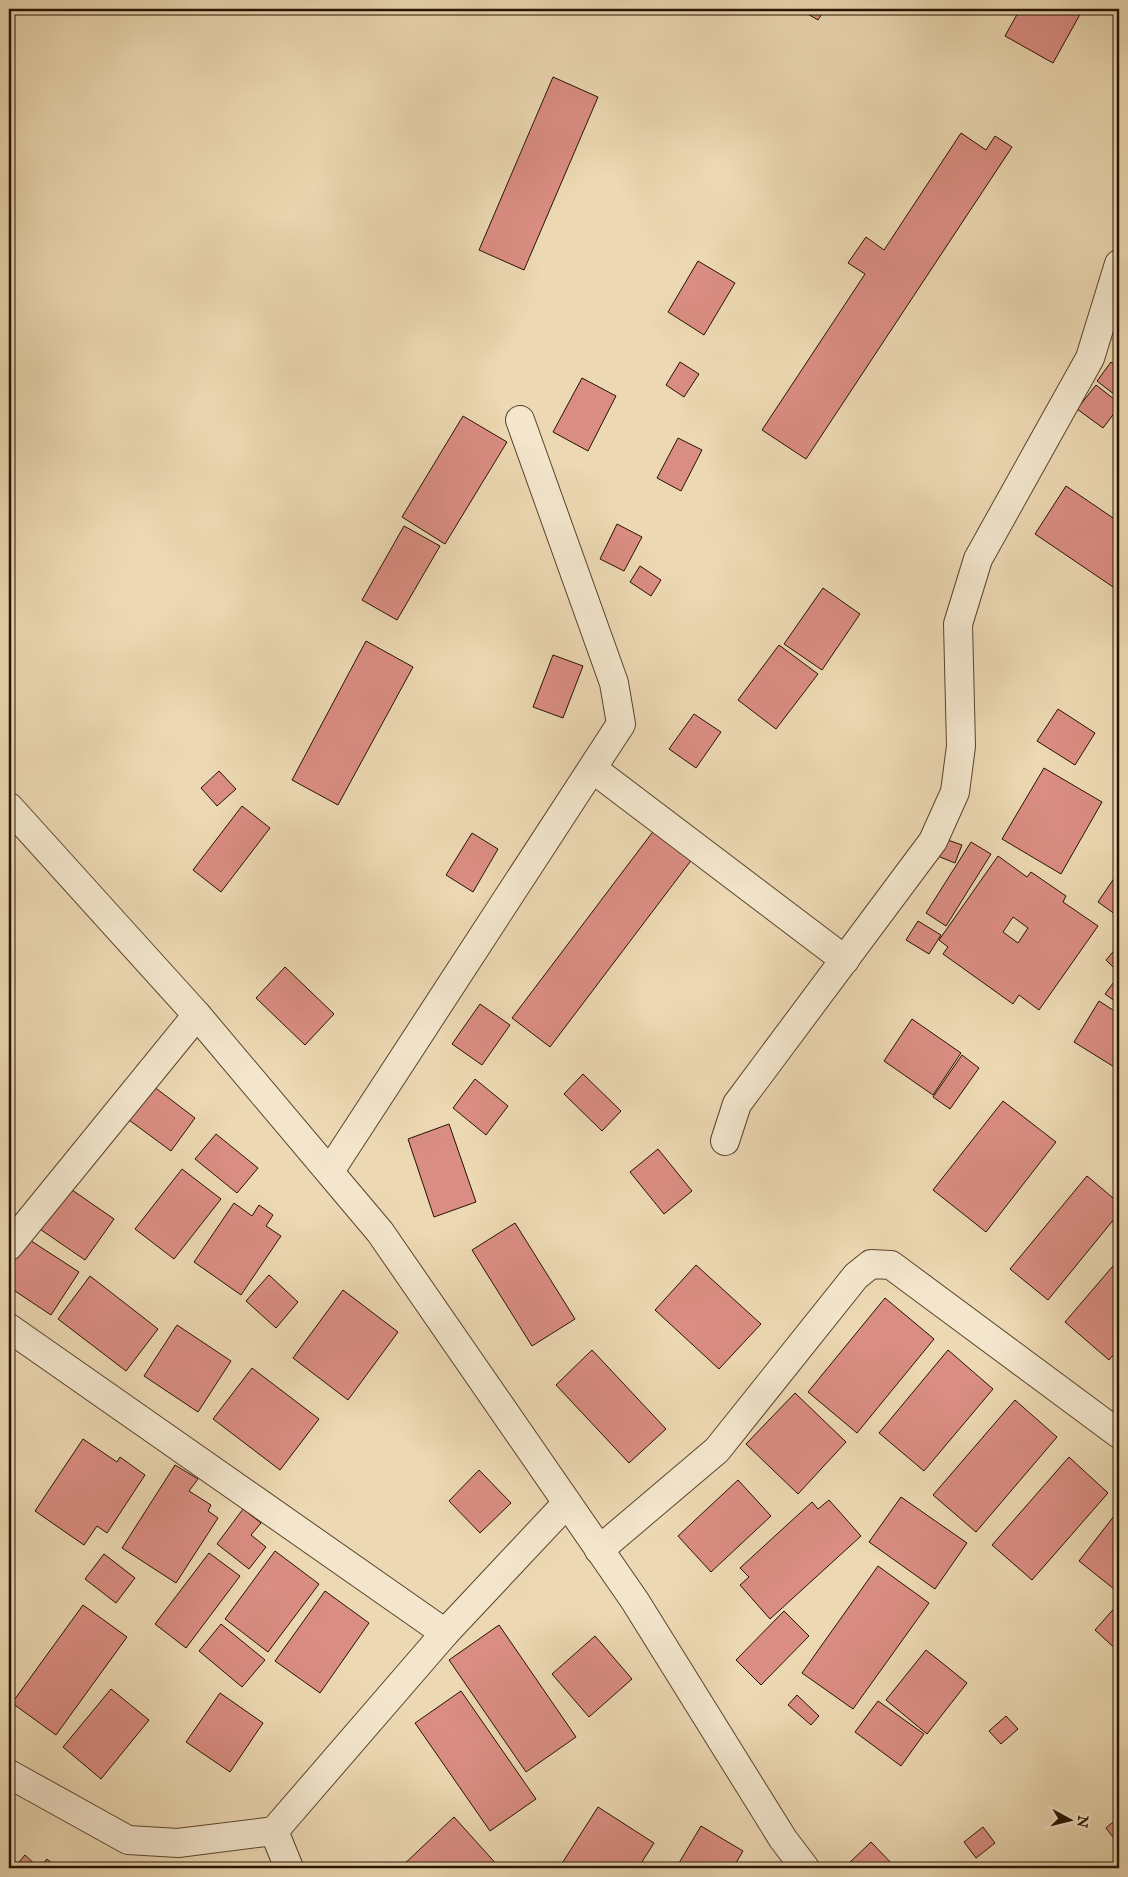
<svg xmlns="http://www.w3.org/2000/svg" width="1128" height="1877" font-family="'IM FELL English',serif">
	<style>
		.building { fill: #da8d82; stroke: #261300; fill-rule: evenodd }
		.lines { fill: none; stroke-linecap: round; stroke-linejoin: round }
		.minor-casing { stroke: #58442c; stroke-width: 30 }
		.minor { stroke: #f3e6cd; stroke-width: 28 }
	</style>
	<rect width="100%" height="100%" fill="#ecd8b2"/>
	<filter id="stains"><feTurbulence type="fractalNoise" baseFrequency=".004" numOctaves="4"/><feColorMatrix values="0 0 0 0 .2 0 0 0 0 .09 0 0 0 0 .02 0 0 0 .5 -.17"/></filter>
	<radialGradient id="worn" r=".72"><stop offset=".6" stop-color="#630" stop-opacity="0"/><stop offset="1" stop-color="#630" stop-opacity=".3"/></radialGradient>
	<g class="building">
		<path d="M799 9H825L818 20Z"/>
		<path d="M1020 9H1083L1053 63 1005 36Z"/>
		<path d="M553 77 598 97 524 270 479 250Z"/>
		<path d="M961 133 986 150 995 136 1012 147 806 459 762 430 865 274 848 263 866 237 884 250Z"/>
		<path d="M698 261 735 283 704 335 668 312Z"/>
		<path d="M680 362 699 374 684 397 666 385Z"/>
		<path d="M1111 362 1119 369V398L1097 381Z"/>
		<path d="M582 378 616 396 588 451 553 432Z"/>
		<path d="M1096 385 1119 403V407L1103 428 1077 409Z"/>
		<path d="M463 416 507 442 445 544 402 517Z"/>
		<path d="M678 438 702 450 681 491 657 478Z"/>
		<path d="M1066 486 1119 522V591L1035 534Z"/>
		<path d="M617 524 642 537 624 571 600 559Z"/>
		<path d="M404 526 440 546 397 620 362 600Z"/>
		<path d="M640 566 661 580 651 596 630 582Z"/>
		<path d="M823 588 860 614 822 670 784 644Z"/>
		<path d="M366 641 413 667 338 805 292 780Z"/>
		<path d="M779 645 818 674 776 729 738 700Z"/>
		<path d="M553 655 583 666 563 718 533 707Z"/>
		<path d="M1058 709 1095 733 1075 765 1037 741Z"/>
		<path d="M694 714 721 732 696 768 669 749Z"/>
		<path d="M1044 768 1102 802 1061 874 1002 839Z"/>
		<path d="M219 771 236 789 217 806 201 788Z"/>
		<path d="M242 806 270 828 221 892 193 870Z"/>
		<path d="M658 825 696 854 550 1047 512 1018Z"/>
		<path d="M472 833 498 849 473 892 446 875Z"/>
		<path d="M942 838 962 845 955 863 935 855Z"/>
		<path d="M971 842 991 854 946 926 926 913Z"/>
		<path d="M998 856 1027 877 1031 872 1066 896 1063 902 1098 926 1039 1010 1019 995 1013 1004 943 954 948 947 939 940ZM1013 917 1028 928 1018 943 1003 932Z"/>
		<path d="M1119 871V917L1098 902Z"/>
		<path d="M918 921 941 935 929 954 906 940Z"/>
		<path d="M1118 946 1119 962 1114 968 1106 960Z"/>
		<path d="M285 967 334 1014 305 1045 256 998Z"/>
		<path d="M1119 975V1004L1105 994Z"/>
		<path d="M1099 1001 1119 1014V1070L1074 1042Z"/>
		<path d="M480 1004 510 1025 482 1065 452 1044Z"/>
		<path d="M912 1019 961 1053 933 1095 884 1061Z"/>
		<path d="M962 1055 979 1068 950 1109 933 1097Z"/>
		<path d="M583 1074 621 1111 602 1131 564 1094Z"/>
		<path d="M475 1079 508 1106 486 1135 453 1108Z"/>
		<path d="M153 1086 195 1118 171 1151 129 1120Z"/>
		<path d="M1003 1101 1056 1142 986 1232 933 1190Z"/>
		<path d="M1119 1116V1127L1115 1124Z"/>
		<path d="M449 1124 476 1202 434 1217 408 1139Z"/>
		<path d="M216 1134 258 1168 237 1193 195 1159Z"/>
		<path d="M658 1149 692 1191 664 1214 630 1172Z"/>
		<path d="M182 1169 221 1199 174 1259 135 1229Z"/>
		<path d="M1087 1176 1119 1203V1213L1048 1300 1010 1269Z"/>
		<path d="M62 1183 114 1219 85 1260 34 1225Z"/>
		<path d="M234 1203 252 1216 259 1205 273 1215 266 1226 281 1236 241 1295 194 1262Z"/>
		<path d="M515 1223 575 1319 532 1346 472 1250Z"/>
		<path d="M22 1235 79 1272 51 1315 9 1287V1256Z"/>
		<path d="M1119 1259V1348L1109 1360 1065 1322Z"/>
		<path d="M696 1265 761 1324 719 1369 655 1310Z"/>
		<path d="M269 1275 298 1302 276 1328 246 1301Z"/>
		<path d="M90 1276 158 1329 126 1371 58 1319Z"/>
		<path d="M343 1290 398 1332 348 1400 293 1358Z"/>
		<path d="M885 1298 934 1339 857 1433 808 1392Z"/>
		<path d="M177 1325 231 1361 198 1412 144 1376Z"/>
		<path d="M592 1350 666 1429 629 1463 556 1385Z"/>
		<path d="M948 1350 993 1389 924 1471 879 1433Z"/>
		<path d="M252 1368 319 1419 280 1470 213 1419Z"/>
		<path d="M795 1393 846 1442 798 1494 746 1444Z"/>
		<path d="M1015 1400 1057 1437 976 1532 933 1495Z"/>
		<path d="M83 1439 117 1462 120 1457 145 1475 107 1533 97 1526 84 1545 35 1511Z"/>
		<path d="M1069 1457 1108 1493 1032 1580 992 1545Z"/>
		<path d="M175 1465 198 1479 189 1491 211 1505 208 1511 218 1518 176 1583 122 1548Z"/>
		<path d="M479 1470 511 1503 480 1533 449 1501Z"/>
		<path d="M738 1480 771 1516 711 1572 678 1536Z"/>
		<path d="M901 1497 967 1543 935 1589 869 1542Z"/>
		<path d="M829 1500 861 1536 770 1619 740 1585 749 1577 740 1568 812 1502 818 1509Z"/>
		<path d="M243 1509 261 1523 251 1535 266 1547 249 1569 217 1544Z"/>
		<path d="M1118 1511 1119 1512V1593L1079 1561Z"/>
		<path d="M275 1551 319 1584 268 1652 225 1619Z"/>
		<path d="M209 1553 240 1576 186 1648 155 1624Z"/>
		<path d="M104 1554 135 1578 116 1603 85 1579Z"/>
		<path d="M878 1566 929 1603 853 1709 802 1673Z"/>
		<path d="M325 1591 369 1623 320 1693 275 1661Z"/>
		<path d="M1119 1603V1652L1095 1630Z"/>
		<path d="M83 1605 127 1637 56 1735 12 1703Z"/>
		<path d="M784 1611 809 1636 761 1685 736 1660Z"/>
		<path d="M221 1624 265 1660 242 1687 199 1651Z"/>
		<path d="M499 1625 576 1737 526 1772 449 1660Z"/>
		<path d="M595 1636 632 1679 589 1717 552 1674Z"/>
		<path d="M926 1650 967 1683 927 1734 886 1700Z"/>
		<path d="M111 1689 149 1720 101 1779 63 1747Z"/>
		<path d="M461 1691 536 1799 490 1831 415 1723Z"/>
		<path d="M220 1693 263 1723 230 1772 186 1742Z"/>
		<path d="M797 1695 819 1716 811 1725 788 1705Z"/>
		<path d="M878 1701 924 1734 901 1766 855 1732Z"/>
		<path d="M1006 1716 1018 1729 1001 1744 989 1731Z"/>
		<path d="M598 1807 654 1843 638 1868H559Z"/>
		<path d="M454 1817 499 1867 400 1868Z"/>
		<path d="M1119 1817V1845L1106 1828Z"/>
		<path d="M701 1826 743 1851 733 1868H676Z"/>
		<path d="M983 1827 995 1843 976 1858 964 1842Z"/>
		<path d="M871 1842 896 1868H849L846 1866Z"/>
		<path d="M25 1855 39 1868 47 1859 57 1868H14Z"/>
	</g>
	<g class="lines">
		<defs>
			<g id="minor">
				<path d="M593 769 845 960"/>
				<path d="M9 807 197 1015 380 1232 635 1601 783 1839 805 1868"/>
				<path d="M725 1141 737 1104 933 841 955 792 961 746 958 624 978 559 1090 358 1119 264"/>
				<path d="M330 1171 621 724 614 683 520 420"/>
				<path d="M9 1246 197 1015"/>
				<path d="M9 1328 445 1633"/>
				<path d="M599 1550 717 1450 856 1276 871 1264 891 1265 1119 1434"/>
				<path d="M9 1774 128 1840 178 1843 274 1831 445 1633 567 1503"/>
				<path d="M274 1831 289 1868"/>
			</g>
		</defs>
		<use href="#minor" class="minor-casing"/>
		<use href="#minor" class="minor"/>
	</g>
	<rect width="1128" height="1877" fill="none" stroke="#ecd8b2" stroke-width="30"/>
	<rect x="10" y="10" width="1108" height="1857" fill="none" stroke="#261300" stroke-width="2.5"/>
	<rect x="15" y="15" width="1098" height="1847" fill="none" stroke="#261300"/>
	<g transform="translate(1070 1820) rotate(97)" stroke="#f3e6cd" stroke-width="4" paint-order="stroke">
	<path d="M0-4L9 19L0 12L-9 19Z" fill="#261300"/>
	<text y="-8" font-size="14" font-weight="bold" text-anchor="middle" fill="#261300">N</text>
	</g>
	<rect width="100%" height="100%" filter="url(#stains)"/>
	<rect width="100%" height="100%" fill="url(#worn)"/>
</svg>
